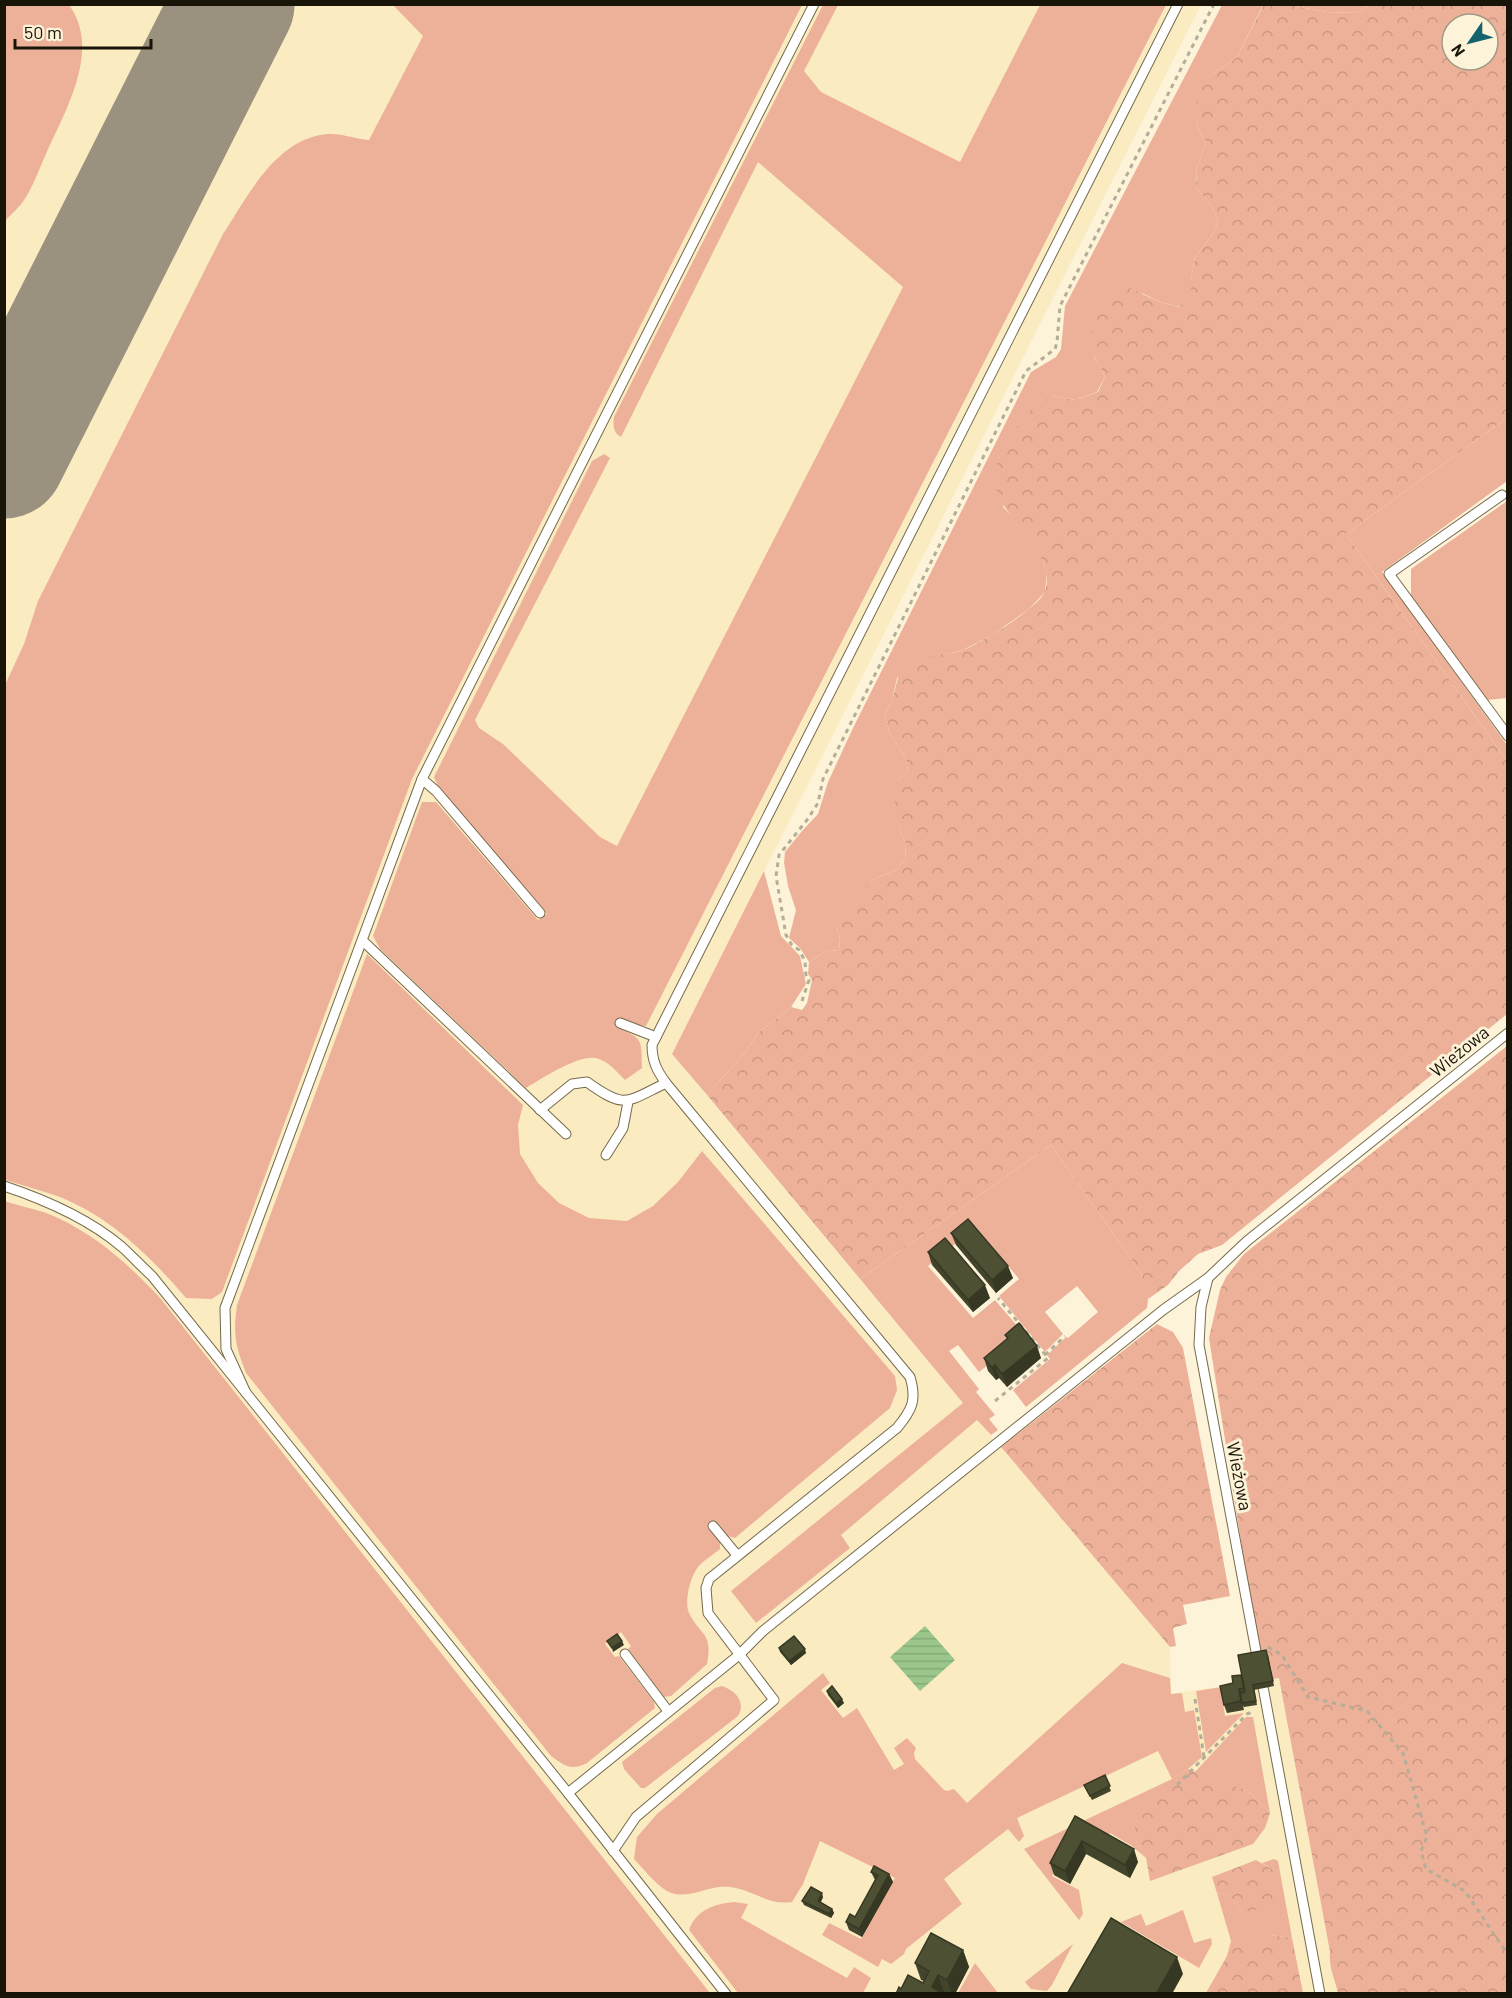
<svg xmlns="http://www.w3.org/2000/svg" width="1512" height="1998" font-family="Barlow,sans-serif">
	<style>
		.built { fill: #faebc1 }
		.green { fill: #edb199 }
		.forest { fill: url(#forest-crowns); fill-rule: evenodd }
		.water { fill: url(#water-rules) }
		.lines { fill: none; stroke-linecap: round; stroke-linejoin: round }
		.runway { stroke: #9a927e; stroke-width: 123 }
		.lane-casing { stroke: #756a4c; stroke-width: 11 }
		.path { stroke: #b5ad97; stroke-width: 3; stroke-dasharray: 4.5 4.5; stroke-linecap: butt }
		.lane { stroke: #fff; stroke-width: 9 }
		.wall { fill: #42452b }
		.shaded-wall { fill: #363823 }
		.building { fill: #4d5032; stroke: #363823; stroke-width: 1.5 }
		.labels { text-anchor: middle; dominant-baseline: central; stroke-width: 6; stroke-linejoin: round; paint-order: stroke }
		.street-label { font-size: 18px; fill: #181408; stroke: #fdf3d8 }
	</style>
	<defs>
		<pattern id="forest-crowns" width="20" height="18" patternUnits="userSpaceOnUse" patternTransform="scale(1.5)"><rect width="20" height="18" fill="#edb199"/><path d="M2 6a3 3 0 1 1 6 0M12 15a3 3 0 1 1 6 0" fill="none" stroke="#ca9782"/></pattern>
		<pattern id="water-rules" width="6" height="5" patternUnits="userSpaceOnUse" patternTransform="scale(1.5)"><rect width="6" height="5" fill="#9bc68b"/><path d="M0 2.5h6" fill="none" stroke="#85a976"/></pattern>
	</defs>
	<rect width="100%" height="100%" fill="#fdf3d8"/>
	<path class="built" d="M5 5H1201L672 1054 945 1382 1170 1647 1171 1694 1244 1683 1246 1691 1274 1686 1273 1679 1279 1678 1330 1952 1329 1963 1334 1973 1338 1993 5 1994Z"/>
	<g class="green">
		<path d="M5 4 69 5C102 50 65 111 46 154 39 169 33 187 24 200 19 208 11 214 5 221Z"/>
		<path d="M393 5H802L412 779 222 1292 212 1299 186 1298C150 1256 110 1216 57 1196 40 1190 22 1185 5 1180V685L24 644 38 601 223 234C248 196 276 138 328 134 341 133 356 139 369 140L423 36Z"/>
		<path d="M823 5H838L804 71 821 92 960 162 1040 5H1166L646 1026 639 1025 619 1018 616 1027C644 1039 641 1039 642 1068L625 1080C617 1072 610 1063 599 1059 581 1052 542 1079 526 1088L380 949 373 936 422 802H436L538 920 547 914 440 791 434 777 592 461 604 454 610 458 475 720 479 728 503 744 600 837 617 846 903 287 758 162 621 437C613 432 613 426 614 417Z"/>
		<path d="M1222 5H1263L1237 57 1208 77 1196 123 1206 143 1197 167 1196 188 1211 205 1218 221 1213 234 1195 257 1191 280V297L1180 307 1160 302 1142 293 1094 356 1105 377 1097 392 1075 400 1053 396 1003 507 1019 523 1038 549 1047 572 1045 592 1029 609 992 635 963 650 926 659 897 678 892 701 884 714 890 734 906 758 908 772 897 780 899 829 906 844 905 859 896 870 872 880 837 927 840 939 839 950 826 951 809 962 800 948 789 938 796 910 788 886 784 863 785 852 802 831 818 814 828 782 853 728 1031 372 1056 357 1061 349 1065 306Z"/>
		<path d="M1290 5H1370L1357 13 1327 12Z"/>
		<path d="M1507 418V481L1382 572 1507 745V761L1346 534Z"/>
		<path d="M1507 501V698L1487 700 1411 596V569Z"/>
		<path d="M764 871 781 936 800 956 806 984 791 1007 759 1032 744 1054 707 1095 672 1054Z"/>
		<path d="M367 954 523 1105 518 1125 520 1154 538 1183 559 1203 589 1218 627 1221 653 1206 678 1182 702 1151 895 1376 897 1390 890 1408 735 1538 727 1536 715 1521 707 1527 720 1543V1549C713 1555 704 1560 698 1567 690 1577 684 1602 689 1613 701 1637 713 1632 707 1664L671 1696 664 1697 628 1649 631 1646 621 1632 605 1644 615 1657 619 1656 654 1702 655 1708 587 1763C571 1771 565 1766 551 1756L246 1373C235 1345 233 1334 237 1305Z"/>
		<path d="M1051 1145 1143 1276 1136 1282 1148 1299 1147 1308 1026 1407 1013 1390 1050 1359 1047 1355 1066 1337 1068 1338 1098 1312 1077 1286 1045 1312 1063 1334 1045 1352 999 1296 1019 1279 976 1227 928 1266 973 1318 995 1300 1020 1329 1008 1349 979 1372 958 1345 949 1351 979 1389 976 1392 995 1415 989 1419 998 1430 991 1435 977 1420 841 1535 850 1548 756 1623 731 1591 963 1403 860 1279Z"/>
		<path d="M5 1201C22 1207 42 1210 58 1218 99 1237 131 1267 161 1299L710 1993H5Z"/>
		<path d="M1122 1663 1170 1678 1171 1694 1182 1693 1185 1712 1194 1710 1202 1757 1188 1769 1172 1779 1135 1839 1146 1858 1132 1846 1110 1833 1105 1840 1079 1827 1052 1876 1079 1890 1083 1914 1079 1920 1024 1849 1172 1779 1158 1751 1017 1818 1024 1836 1019 1842 1008 1829 944 1879 962 1904 906 1949 904 1954 891 1964 882 1959 878 1967 822 1935 829 1923 861 1939 895 1878 820 1841 803 1884 792 1902C768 1906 752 1889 730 1887 707 1884 687 1902 667 1891 656 1885 643 1868 634 1859L637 1837 657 1814 823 1673 830 1683 821 1690 843 1718 857 1708 894 1770 904 1764 894 1748 907 1738 916 1748 914 1753 915 1759 944 1790 947 1791 954 1789 967 1803Z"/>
		<path d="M1235 1685 1236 1688 1221 1691 1225 1716 1244 1713 1206 1752 1196 1691Z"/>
		<path d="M722 1686C736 1691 746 1702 738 1716L645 1788H641L624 1769 622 1762 715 1688Z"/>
		<path d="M1246 1717H1253L1270 1813 1248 1791 1195 1772Z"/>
		<path d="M1274 1859 1278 1861 1292 1938 1270 1935 1248 1953 1231 1941 1217 1893 1229 1895 1243 1912 1275 1871 1262 1863Z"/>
		<path d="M734 1902 748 1904 741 1918 847 1978 854 1967 871 1978 863 1993H738L689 1930C696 1910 714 1904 734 1902Z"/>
		<path d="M1183 1910 1194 1943 1211 1938 1212 1944 1199 1968 1121 1922 1141 1914 1146 1926Z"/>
		<path d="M1073 1944 1052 1985 1047 1991 1031 1989 1025 1982Z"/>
		<path d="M975 1963 998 1993H958Z"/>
	</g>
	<g class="forest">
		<path d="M1264 4 1290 5 1327 12 1357 13 1370 5H1507V418L1346 534 1507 761V1014L1222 1245 1198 1254 1179 1271 1168 1285 1148 1299 1135 1282 1143 1276 1051 1145 860 1279 707 1095 744 1054 759 1032 791 1007 802 1010 807 1003 812 980 808 974 809 962 826 951 839 950 840 939 837 927 841 915 872 880 896 870 905 859 906 844 899 829 893 790 897 780 908 772 906 758 890 734 884 714C886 710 890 706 891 702 897 690 895 674 907 666 922 656 944 655 960 651 977 646 1040 607 1045 591 1048 583 1047 572 1044 564 1024 515 970 500 1008 441 1014 431 1021 419 1030 411 1036 405 1045 401 1053 396L1075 400 1098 392 1105 377C1102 370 1097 363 1094 355 1084 327 1103 302 1125 286L1160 302 1179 307 1191 297V280L1195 257 1213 234 1218 221 1211 205 1196 188 1197 167 1206 143 1196 123 1197 97 1208 77 1237 57ZM1452 24H1488V60H1452Z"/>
		<path d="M1507 1046V1993H1338C1335 1979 1328 1966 1330 1952L1279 1678 1273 1679 1268 1654 1262 1655 1249 1592 1209 1338 1220 1290 1226 1277 1244 1254Z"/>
		<path d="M1157 1324 1173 1332 1183 1348 1230 1596 1183 1605 1187 1624 1173 1628 1176 1646 1170 1647 1001 1447Z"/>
		<path d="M1188 1769 1248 1791 1270 1813 1265 1828 1253 1844 1150 1881 1146 1858 1135 1839V1811L1172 1779Z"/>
		<path d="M1256 1860 1275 1871C1280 1898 1270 1909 1243 1912L1229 1895 1217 1893 1212 1877Z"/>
		<path d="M1270 1935 1292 1938 1303 1993H1206L1227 1956 1231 1941 1248 1952Z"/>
	</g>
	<path class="water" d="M925 1626 955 1660 920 1691 890 1657Z"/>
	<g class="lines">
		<path class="runway" d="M4 457 233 4"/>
		<defs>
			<g id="lane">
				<path d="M1502 495 1389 574 1508 736"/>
				<path d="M422 779 436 791 540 913"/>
				<path d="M363 941 566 1134"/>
				<path d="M620 1023 656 1037"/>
				<path d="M540 1110 572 1084 587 1082C626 1110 626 1102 666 1083"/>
				<path d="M606 1155 623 1128 628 1102"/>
				<path d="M4 1186C46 1200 88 1218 122 1247 132 1256 142 1267 152 1276L568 1793 726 1994"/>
				<path d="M1208 1278 1201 1307 1199 1345 1258 1662"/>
				<path d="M246 1393 226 1349 225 1308 422 779 814 4"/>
				<path d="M713 1526 737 1555"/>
				<path d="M625 1654 668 1711"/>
				<path d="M1261 1676 1320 1994"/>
				<path d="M568 1793 739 1655 763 1631 1163 1310 1208 1278 1247 1241 1508 1033"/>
				<path d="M613 1851 636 1817 774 1700 708 1613 706 1588 709 1579 897 1428C912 1410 917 1400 910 1377L666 1083C657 1071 652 1061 652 1045L1178 4"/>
			</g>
		</defs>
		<use href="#lane" class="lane-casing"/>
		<g class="path">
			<path d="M802 1001 809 980 806 976 805 961 799 950 791 944 786 935 776 876 779 855 807 820 818 803 823 779 1026 371 1055 349 1057 342 1060 306 1214 4"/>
			<path d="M1045 1355 1065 1336"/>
			<path d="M995 1401 1048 1358 998 1298"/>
			<path d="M1268 1647 1282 1655 1308 1697 1367 1711 1403 1753 1427 1837 1421 1851 1426 1869 1465 1891 1508 1955"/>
			<path d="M1195 1699 1204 1757"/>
			<path d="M1177 1785 1247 1714 1254 1711"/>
		</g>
		<use href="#lane" class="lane"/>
	</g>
	<g class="wall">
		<path d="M951 1233 1013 1278 996 1293 956 1245Z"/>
		<path d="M928 1252 990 1298 973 1312 932 1265Z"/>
		<path d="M1005 1335 1041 1358 1007 1387 999 1378 996 1380 988 1371 984 1358 1007 1339Z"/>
		<path d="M779 1648 806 1653 791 1665 780 1652Z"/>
		<path d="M1268 1654 1274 1686 1254 1690 1257 1705 1244 1707 1243 1706 1244 1710 1227 1713 1224 1705 1241 1675Z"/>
		<path d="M827 1691 844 1703 838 1708 828 1695Z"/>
		<path d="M1105 1775 1111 1791 1092 1800 1084 1785Z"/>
		<path d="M1075 1816 1138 1862 1130 1878 1086 1854 1070 1884 1054 1875 1050 1863Z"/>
		<path d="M871 1872 889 1874 893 1882 862 1937 849 1930 846 1922 855 1917 875 1880Z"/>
		<path d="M823 1897 821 1902 832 1909 834 1913 831 1918 804 1905 802 1901Z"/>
		<path d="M963 1950 969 1967 955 1994H947L944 1992 943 1994H896L901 1989 923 1983 924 1981 921 1980 915 1963Z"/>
	</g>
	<g class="shaded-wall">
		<path d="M1008 1266 1013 1278 996 1293 992 1280Z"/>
		<path d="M985 1285 990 1298 973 1312 968 1300Z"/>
		<path d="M1037 1346 1041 1358 1007 1387 1002 1374Z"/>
		<path d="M995 1365 999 1378 996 1380 992 1368Z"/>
		<path d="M622 1641 624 1645 613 1652 612 1648Z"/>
		<path d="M805 1649 806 1653 791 1665 789 1661Z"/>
		<path d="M842 1699 844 1703 838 1708 836 1703Z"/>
		<path d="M1082 1841 1086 1854 1070 1884 1065 1871Z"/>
		<path d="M1134 1849 1138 1862 1130 1878 1125 1865Z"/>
		<path d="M889 1874 893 1882 862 1937 859 1929Z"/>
		<path d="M822 1893 823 1897 819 1905 818 1901Z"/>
		<path d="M832 1909 834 1913 831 1918 829 1914Z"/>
		<path d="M963 1950 969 1967 955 1994H952L947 1980Z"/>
		<path d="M1177 1957 1183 1974 1172 1994H1156Z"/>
		<path d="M938 1975 944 1992 943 1994H934L932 1987Z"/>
	</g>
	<g class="building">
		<path d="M968 1219 1008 1266 992 1280 951 1233Z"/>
		<path d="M945 1238 985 1285 968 1300 928 1252Z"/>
		<path d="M1019 1323 1037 1346 1002 1374 995 1365 992 1368 984 1358 1008 1338 1005 1335Z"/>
		<path d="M617 1634 622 1641 612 1648 607 1641Z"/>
		<path d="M794 1636 805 1649 789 1661 779 1648Z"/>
		<path d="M1266 1650 1273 1681 1253 1685 1256 1701 1242 1703 1240 1693 1245 1692 1238 1655Z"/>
		<path d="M1241 1675 1244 1688 1239 1689 1241 1701 1224 1705 1220 1686 1233 1683 1232 1676Z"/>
		<path d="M832 1686 842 1699 836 1703 827 1691Z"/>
		<path d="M1105 1775 1110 1786 1090 1796 1084 1785Z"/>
		<path d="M1075 1816 1134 1849 1125 1865 1082 1841 1065 1871 1050 1863Z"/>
		<path d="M874 1866 889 1874 859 1929 846 1922 850 1914 855 1917 878 1875 871 1872Z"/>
		<path d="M811 1887 822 1893 818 1901 832 1909 829 1914 802 1901Z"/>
		<path d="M1111 1918 1177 1957 1156 1994H1067Z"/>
		<path d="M931 1933 963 1950 947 1980 938 1975 932 1987 940 1992V1994H896L899 1987 901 1989 908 1975 923 1983 929 1971 915 1963Z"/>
	</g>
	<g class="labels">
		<g class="street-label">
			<text transform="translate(1459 1051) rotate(-39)">Wieżowa</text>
			<text transform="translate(1240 1476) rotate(79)">Wieżowa</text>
		</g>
	</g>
	<rect width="1512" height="1998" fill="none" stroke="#181408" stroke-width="12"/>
	<g transform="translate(1470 42) rotate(235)"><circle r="28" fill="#fdf3d8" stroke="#a19a85" stroke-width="1.5"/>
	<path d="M0-4.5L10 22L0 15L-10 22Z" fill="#16636d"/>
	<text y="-9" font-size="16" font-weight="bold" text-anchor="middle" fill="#181408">N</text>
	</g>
	<path d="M15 39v9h136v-9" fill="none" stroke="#181408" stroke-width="3"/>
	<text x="24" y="39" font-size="18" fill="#181408" stroke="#fdf3d8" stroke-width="4.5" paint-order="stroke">50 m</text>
</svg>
